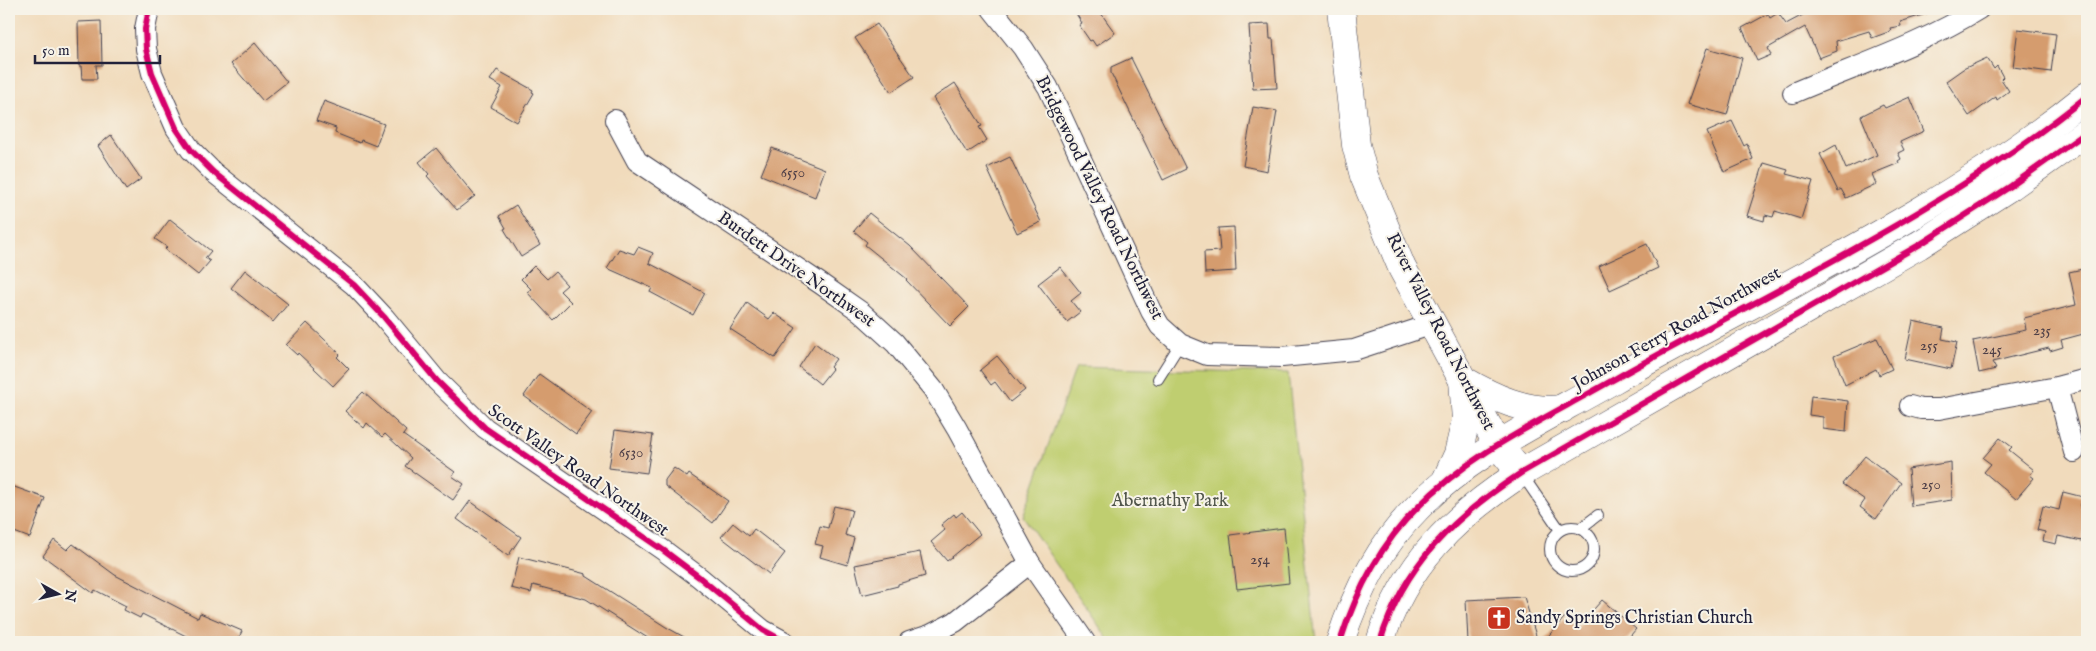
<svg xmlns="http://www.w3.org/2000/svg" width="2096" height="651" font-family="'IM FELL English',serif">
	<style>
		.green { fill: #bfce70; stroke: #707856 }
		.building { fill: #d59c6e }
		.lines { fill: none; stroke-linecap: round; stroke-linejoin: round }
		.lane-casing { stroke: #413e4e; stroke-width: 12 }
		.street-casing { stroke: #413e4e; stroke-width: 22 }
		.secondary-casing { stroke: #413e4e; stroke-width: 29 }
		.primary-casing { stroke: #413e4e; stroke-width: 29 }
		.lane { stroke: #fff; stroke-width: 10 }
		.street { stroke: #fff; stroke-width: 20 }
		.secondary { stroke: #fff; stroke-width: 28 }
		.primary { stroke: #fff; stroke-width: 28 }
		.cycleway-casing { stroke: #f7f3e8; stroke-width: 9 }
		.cycleway { stroke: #d6006c; stroke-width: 6 }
		.labels { text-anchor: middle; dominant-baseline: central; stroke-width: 4; stroke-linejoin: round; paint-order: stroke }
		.number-label { font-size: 15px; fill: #4f4048 }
		.street-label { font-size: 18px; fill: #22223b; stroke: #f7f3e8 }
		.park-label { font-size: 18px; fill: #51564b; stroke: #f7f3e8 }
		.poi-label { font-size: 18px; fill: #22223b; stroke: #f7f3e8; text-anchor: start }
	</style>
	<rect width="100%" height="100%" fill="#f7f3e8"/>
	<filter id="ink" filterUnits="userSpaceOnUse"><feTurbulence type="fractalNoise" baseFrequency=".02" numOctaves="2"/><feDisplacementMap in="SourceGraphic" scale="10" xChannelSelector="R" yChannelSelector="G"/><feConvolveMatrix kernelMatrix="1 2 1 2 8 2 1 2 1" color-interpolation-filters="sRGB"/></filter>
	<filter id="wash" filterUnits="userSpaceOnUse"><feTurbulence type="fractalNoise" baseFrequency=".0096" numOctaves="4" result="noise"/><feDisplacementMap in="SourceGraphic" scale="20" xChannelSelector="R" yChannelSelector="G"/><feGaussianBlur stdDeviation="1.12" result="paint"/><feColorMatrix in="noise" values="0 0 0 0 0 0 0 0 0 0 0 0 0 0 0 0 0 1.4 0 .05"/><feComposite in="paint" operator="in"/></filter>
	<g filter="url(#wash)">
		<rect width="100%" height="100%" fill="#f1dbbc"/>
		<path class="green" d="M1076 367 1288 373 1316 642H1110L1023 516Z"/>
		<g id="blocks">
			<g class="building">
				<path d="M1073 9H1098L1115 33 1096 46 1092 40 1090 41 1079 25 1082 23Z"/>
				<path d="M1814 9H1931L1932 12 1900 22 1901 26 1890 28 1891 31 1872 38 1869 31 1836 41 1837 51 1819 58 1805 27 1768 48 1771 55 1757 61 1742 28 1768 14 1770 18 1778 13 1786 24Z"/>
				<path d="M101 21 102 65H96L97 79H82L81 66H79L78 22Z"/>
				<path d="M877 24 914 77 891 92 855 38Z"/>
				<path d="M1269 24 1270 39H1273L1277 88 1253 89 1249 25Z"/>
				<path d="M2018 29 2056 34 2051 72 2013 67Z"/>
				<path d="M255 43 287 82 263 101 231 64Z"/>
				<path d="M1707 48 1742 58 1727 115 1687 104Z"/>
				<path d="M1131 58 1186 169 1163 180 1111 73V67Z"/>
				<path d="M1987 58 1994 69 1997 66 2003 77 2001 79 2009 91 1997 100 1996 97 1969 116 1946 81 1963 69Z"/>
				<path d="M497 70 533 90 532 92 534 93 517 122 491 107 502 87 490 80Z"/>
				<path d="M955 83 982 126 979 127 987 140 967 153 933 98Z"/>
				<path d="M1910 97 1924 131 1900 142 1904 150 1898 153 1901 159 1898 161 1899 163 1872 174 1876 184 1846 198 1841 189 1838 191 1820 154 1836 145 1846 169 1877 155 1861 116 1883 105 1885 108Z"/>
				<path d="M324 101 384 124 376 146 361 140 360 143 335 133 336 128 316 121Z"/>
				<path d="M1253 107 1277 111 1267 171 1243 166Z"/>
				<path d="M1732 121 1744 146 1747 144 1753 159 1724 172 1707 132Z"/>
				<path d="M111 135 141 179 126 190 98 146Z"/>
				<path d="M436 148 475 196 457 210 427 176 429 174 419 162Z"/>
				<path d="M772 148 825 169 815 197 761 175Z"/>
				<path d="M1010 157 1041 222 1017 233 987 168Z"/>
				<path d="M1764 163 1788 170 1786 174 1813 181 1801 219 1775 211 1773 217 1765 215 1764 221 1747 216Z"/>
				<path d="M516 205 540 245 521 257 504 229 506 228 499 216Z"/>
				<path d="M869 213 910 246 969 307 950 326 906 280 907 279 865 245 867 242 854 231Z"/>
				<path d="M170 219 211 251 205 258 210 261 198 275 165 249 167 247 155 239Z"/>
				<path d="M1234 227 1236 271 1205 273 1204 252 1220 251 1218 228Z"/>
				<path d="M1647 244 1658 268 1610 290 1599 266Z"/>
				<path d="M638 247 653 253 649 263 705 293 693 315 650 292 652 288 607 268 619 249 634 254Z"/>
				<path d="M534 266 547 279 555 272 567 285 560 291 571 302 553 320 527 292 531 289 521 279Z"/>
				<path d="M1060 267 1081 293 1071 301 1080 312 1067 322 1038 284Z"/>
				<path d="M2087 268V333L2061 340 2063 347 2050 351 2049 348 1992 362 1996 369 1979 373 1973 341 2026 330 2024 318 2076 305 2069 272Z"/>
				<path d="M245 270 288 304 273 322 231 288Z"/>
				<path d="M747 303 769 319 774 313 796 328 775 358 730 329Z"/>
				<path d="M1913 321 1944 328 1942 339 1957 342 1951 369 1905 359Z"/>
				<path d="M307 323 340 354 337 357 349 369 333 386 298 353 297 355 286 345Z"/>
				<path d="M1877 338 1892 369 1879 375 1876 369 1845 385 1834 356Z"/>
				<path d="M815 343 836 359 830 367 832 369 820 384 799 367Z"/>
				<path d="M997 356 1025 390 1010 402 995 382 991 385 980 370Z"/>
				<path d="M539 374 592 412 576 434 524 396Z"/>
				<path d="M363 392 406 431 403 435 455 472 452 476 464 484 453 500 405 466 411 458 385 434 382 437 367 423 364 428 345 411Z"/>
				<path d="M1811 396 1848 401 1846 432 1823 429V417L1809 415Z"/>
				<path d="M615 430 653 435 647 473 609 468Z"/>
				<path d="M2000 438 2012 447 2009 450 2034 470 2030 475 2034 478 2016 499 1984 472 1991 464 1983 458Z"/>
				<path d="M1865 456 1901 483 1876 519 1860 507 1865 500 1842 484Z"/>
				<path d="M1951 462 1952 500 1911 506 1908 469Z"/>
				<path d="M674 468 687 477 689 474 728 501 713 523 665 486V480Z"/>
				<path d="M9 485 45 498 30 538 9 530Z"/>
				<path d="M2063 492 2083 497 2080 508 2087 509V520L2082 541 2058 536 2056 544 2043 541 2045 532 2037 530 2043 506 2059 510Z"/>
				<path d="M470 501 521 537 508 556 457 519Z"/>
				<path d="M834 506 852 510 845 535 854 538 847 565 820 557 823 546 815 544 820 526 828 528Z"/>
				<path d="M962 512 980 534 947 561 931 542 945 530 941 525 954 514 956 517Z"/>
				<path d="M733 523 749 536 754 529 785 553 769 574 721 537Z"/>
				<path d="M1284 528 1289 583 1237 589 1230 535Z"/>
				<path d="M54 540 67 550 73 544 115 575 198 618 200 613 242 631 237 642H198L142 614 140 618 124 610 126 606 95 590 93 593 43 556Z"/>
				<path d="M920 552 925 576 898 584V586L862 595 855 565Z"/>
				<path d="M519 557 586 574V576L666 627 693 642H654L586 599 533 585 531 593 511 588Z"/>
				<path d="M1524 597 1538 642H1468L1466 600Z"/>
				<path d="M1602 600 1636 629 1625 642H1543L1565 617 1578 627Z"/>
			</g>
		</g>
	</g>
	<g filter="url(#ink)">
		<use href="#blocks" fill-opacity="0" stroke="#413e4e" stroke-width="1"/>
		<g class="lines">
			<defs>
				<g id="lane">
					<path d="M1158 379 1180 344"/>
					<path d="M1521 473 1560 530"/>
					<circle cx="1572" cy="549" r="22"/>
					<path d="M1581 528 1598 515"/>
				</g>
				<g id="street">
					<path d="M149 9 145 29 146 49 152 73 176 128 191 150 213 172 354 285 384 317 437 381 485 428 663 550 699 577 763 630 785 642"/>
					<path d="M992 9 1023 48 1048 87 1151 311 1160 326 1180 344 1207 355 1282 357 1354 350 1433 324"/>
					<path d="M1793 93C1856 66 1921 45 1979 9"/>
					<path d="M615 120 637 161 821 284 861 312 895 343 933 389 957 429 1030 563 1085 642"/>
					<path d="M2057 387 2074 452"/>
					<path d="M1910 406 1921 409H1939L2057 387 2087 379"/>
					<path d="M909 642 930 635 955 622 1030 563"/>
				</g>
				<path id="secondary" d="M1341 9 1356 145 1364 176 1402 268 1498 445 1521 473"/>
				<g id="primary">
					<path d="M1463 380C1494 398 1526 413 1562 409"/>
					<path d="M1446 480 1458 454 1466 420 1463 380"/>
					<path d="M1340 642C1356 592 1380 545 1417 508 1471 452 1545 419 1611 381 1770 291 1945 212 2087 96"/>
					<path d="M1380 642C1404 564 1455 516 1521 473L1919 245 2011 186 2087 132"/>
				</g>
			</defs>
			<use href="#lane" class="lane-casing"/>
			<use href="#street" class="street-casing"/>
			<use href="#secondary" class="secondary-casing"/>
			<use href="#primary" class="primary-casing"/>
			<use href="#lane" class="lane"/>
			<use href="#street" class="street"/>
			<use href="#secondary" class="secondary"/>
			<use href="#primary" class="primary"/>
			<defs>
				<g id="cycleway">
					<path d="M149 9 145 29 146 49 152 73 176 128 191 150 213 172 354 285 384 317 437 381 485 428 663 550 699 577 763 630 785 642"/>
					<path d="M1340 642C1356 592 1380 545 1417 508 1471 452 1545 419 1611 381 1770 291 1945 212 2087 96"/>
					<path d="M1380 642C1404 564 1455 516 1521 473L1919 245 2011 186 2087 132"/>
				</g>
			</defs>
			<use href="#cycleway" class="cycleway-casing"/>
			<use href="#cycleway" class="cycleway"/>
		</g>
	</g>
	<defs>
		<symbol id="church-square" viewBox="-11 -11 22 22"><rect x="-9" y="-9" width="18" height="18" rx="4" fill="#c8321e" stroke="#f7f3e8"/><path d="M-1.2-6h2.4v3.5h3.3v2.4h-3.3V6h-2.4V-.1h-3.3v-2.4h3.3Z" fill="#fff"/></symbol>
	</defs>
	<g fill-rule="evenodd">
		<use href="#church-square" x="1485" y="604" width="28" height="28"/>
	</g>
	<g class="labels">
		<g class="number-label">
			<text x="793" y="172">6550</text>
			<text x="2042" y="330">235</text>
			<text x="1929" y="345">255</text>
			<text x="1992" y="349">245</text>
			<text x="631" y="452">6530</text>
			<text x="1931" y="484">250</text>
			<text x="1260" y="559">254</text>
		</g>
		<g class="street-label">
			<text transform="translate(1099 198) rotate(64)">Bridgewood Valley Road Northwest</text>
			<text transform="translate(796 270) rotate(35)">Burdett Drive Northwest</text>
			<text transform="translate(1677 329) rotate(-29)">Johnson Ferry Road Northwest</text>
			<text transform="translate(1440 332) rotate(63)">River Valley Road Northwest</text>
			<text transform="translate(578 471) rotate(35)">Scott Valley Road Northwest</text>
		</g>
		<g class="park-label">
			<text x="1170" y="501">Abernathy Park</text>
		</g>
		<g class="poi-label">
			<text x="1516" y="618">Sandy Springs Christian Church</text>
		</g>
	</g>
	<rect width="2096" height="651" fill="none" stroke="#f7f3e8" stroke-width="30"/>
	<g transform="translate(58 594) rotate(98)" stroke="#f7f3e8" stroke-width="4" paint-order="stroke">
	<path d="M0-4L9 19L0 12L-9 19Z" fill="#22223b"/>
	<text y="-8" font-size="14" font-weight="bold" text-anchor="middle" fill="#22223b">N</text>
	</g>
	<path d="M35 55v8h125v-8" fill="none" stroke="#22223b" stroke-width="2.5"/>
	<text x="42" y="55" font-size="15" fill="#22223b" stroke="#f7f3e8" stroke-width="4" paint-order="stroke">50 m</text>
</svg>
